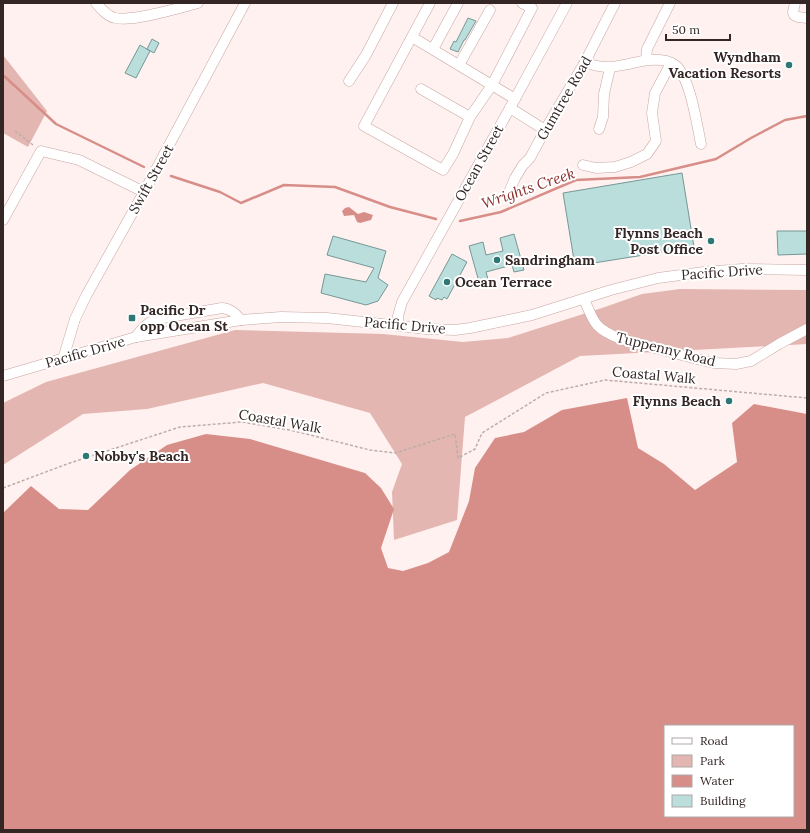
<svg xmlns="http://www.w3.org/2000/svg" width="810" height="833" font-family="Lora,serif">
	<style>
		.green { fill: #e4b6b1 }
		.water { fill: #d88e88; fill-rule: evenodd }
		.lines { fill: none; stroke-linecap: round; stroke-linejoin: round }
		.stream { stroke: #d88e88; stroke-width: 2.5 }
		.building { fill: #b9dedc; stroke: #759896 }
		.minor-casing { stroke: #c7a6a2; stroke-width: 11 }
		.path { stroke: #bbadab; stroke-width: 1.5; stroke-dasharray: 3 2; stroke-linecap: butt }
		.minor { stroke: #fff; stroke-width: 10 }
		.poi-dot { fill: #2d7774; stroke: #fff; stroke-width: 1.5 }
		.labels { text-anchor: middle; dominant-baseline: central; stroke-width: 4; stroke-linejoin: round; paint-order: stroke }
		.poi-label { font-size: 14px; font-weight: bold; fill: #332625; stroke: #fff; text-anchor: start }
		.street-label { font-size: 14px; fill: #332625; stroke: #fff }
		.water-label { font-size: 15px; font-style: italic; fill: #8b3330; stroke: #fff }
	</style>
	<rect width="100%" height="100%" fill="#fff1ef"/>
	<g class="green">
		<path d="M3 55 47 111 28 147 3 133Z"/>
		<path d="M680 289 807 290V344L580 356 465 417 457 520 394 540 392 492 402 464 370 413 263 383 147 409 83 414 3 465V403L46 382 235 330 383 334 463 342 508 338 602 308 642 294Z"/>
	</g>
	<g class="water">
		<path d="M349 207 358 214 364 212 373 215 371 220 360 223 357 222 354 215 344 216 342 211 345 208Z"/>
		<path d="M627 398 638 448 664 464 695 490 737 462 732 423 754 404 807 414V830H3V513L31 486 59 509 88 510 130 470 167 445 206 434 250 439 365 473 381 488 394 509 381 548 388 568 403 571 428 563 449 552 469 501 475 468 495 438 524 432 562 410ZM665 726H793V816H665Z"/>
	</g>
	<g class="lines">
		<g class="stream">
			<path d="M3 75 56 124 144 167"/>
			<path d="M171 176 220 192 241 203 284 185 335 187 390 207 436 219"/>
			<path d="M460 221 501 212 576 180 640 177 716 159 751 138 785 120 807 116"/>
		</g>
	</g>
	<g class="building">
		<path d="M468 18 476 21 465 40H464L458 52 450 49 454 41 456 42Z"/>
		<path d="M152 39 159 43 154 53 147 49Z"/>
		<path d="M140 45 150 51 136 78 125 73Z"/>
		<path d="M682 173 694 247 575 266 563 193Z"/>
		<path d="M777 231H807V254L778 255Z"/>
		<path d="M514 234 524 270 514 272 512 265 486 272 488 279 479 282 469 246 483 242 486 255 503 251 500 238Z"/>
		<path d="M333 236 386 251 378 278 388 285 378 301 366 305 321 293 325 274 366 282 374 268 327 255Z"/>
		<path d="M452 254 467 262 447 299 444 297 442 300 437 298 436 300 429 296Z"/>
	</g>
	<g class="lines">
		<defs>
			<g id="minor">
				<path d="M96 3C101 9 107 16 115 18 133 22 179 8 198 3"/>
				<path d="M430 3 364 126 443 170 453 154 470 117 492 85 532 8 522 3"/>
				<path d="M795 3 793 12 794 15 798 17 807 18"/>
				<path d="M412 37 515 99"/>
				<path d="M433 49 458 3"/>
				<path d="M646 60 647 49 670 3"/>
				<path d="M585 62C604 70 613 67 633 63 645 60 664 57 675 65 690 76 697 125 701 144"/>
				<path d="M459 65 490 10"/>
				<path d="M349 81 366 55 393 3"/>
				<path d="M421 89 470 117"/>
				<path d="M510 108 545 130"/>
				<path d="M599 129 603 117 604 94 610 68"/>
				<path d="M583 165 596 168 615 167 631 162 647 154 656 141 652 113 655 93 671 63"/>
				<path d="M510 190 515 178 523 165 530 158 545 130 585 62 615 3"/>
				<path d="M3 220 41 151 79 160 144 192"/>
				<path d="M584 299C594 323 595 329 621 339L693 358 714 363 736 364 751 361 779 344 807 329"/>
				<path d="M398 325V316L402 302 510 108 567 3"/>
				<path d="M136 337C142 328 147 323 157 319L222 308C231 309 235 313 241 320"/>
				<path d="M63 359 75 319 86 296 144 192 245 3"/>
				<path d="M3 376 136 337 241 320 281 317 327 318 427 329 455 330 470 328 532 315 611 290 658 278 704 272 742 269 807 270"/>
			</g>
		</defs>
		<use href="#minor" class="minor-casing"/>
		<g class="path">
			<path d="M15 131 33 145"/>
			<path d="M3 488 67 464 180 427 242 422 290 430 370 450 395 453 455 434 458 458 475 449 482 433 546 393 605 380 807 398"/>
		</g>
		<use href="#minor" class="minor"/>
	</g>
	<g class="poi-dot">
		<circle cx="789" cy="65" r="4"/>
		<circle cx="711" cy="241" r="4"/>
		<circle cx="497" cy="260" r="4"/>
		<circle cx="447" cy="282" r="4"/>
		<rect x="128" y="314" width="8" height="8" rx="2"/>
		<circle cx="729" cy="401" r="4"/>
		<circle cx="86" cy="456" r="4"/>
	</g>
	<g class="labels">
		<g class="poi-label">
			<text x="781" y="57" text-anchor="end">Wyndham<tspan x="781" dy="16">Vacation Resorts</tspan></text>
			<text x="703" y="233" text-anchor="end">Flynns Beach<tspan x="703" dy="16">Post Office</tspan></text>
			<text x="505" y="260">Sandringham</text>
			<text x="455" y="282">Ocean Terrace</text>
			<text x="140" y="310">Pacific Dr<tspan x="140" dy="16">opp Ocean St</tspan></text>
			<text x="721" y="401" text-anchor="end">Flynns Beach</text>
			<text x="94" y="456">Nobby's Beach</text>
		</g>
		<g class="street-label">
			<text transform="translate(564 98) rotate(-60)">Gumtree Road</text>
			<text transform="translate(479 163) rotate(-61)">Ocean Street</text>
			<text transform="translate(151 179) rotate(-61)">Swift Street</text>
			<text transform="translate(722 272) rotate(-4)">Pacific Drive</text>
			<text transform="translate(405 325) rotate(5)">Pacific Drive</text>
			<text transform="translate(666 349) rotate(14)">Tuppenny Road</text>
			<text transform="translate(85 352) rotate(-16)">Pacific Drive</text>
			<text transform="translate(654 375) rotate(5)">Coastal Walk</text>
			<text transform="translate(280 421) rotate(10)">Coastal Walk</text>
		</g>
		<g class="water-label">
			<text transform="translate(528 188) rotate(-19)">Wrights Creek</text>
		</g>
	</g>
	<rect width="810" height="833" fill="none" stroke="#332625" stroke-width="8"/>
	<rect x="664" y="725" width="130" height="92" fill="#ffffff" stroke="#ada8a8"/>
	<rect x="672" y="738" width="20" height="6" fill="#ffffff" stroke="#ada8a8"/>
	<text x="700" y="745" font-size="12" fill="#332625">Road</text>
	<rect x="672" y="755" width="20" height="12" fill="#e4b6b1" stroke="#ada8a8"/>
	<text x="700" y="765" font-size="12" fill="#332625">Park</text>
	<rect x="672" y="775" width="20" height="12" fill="#d88e88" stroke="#ada8a8"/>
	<text x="700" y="785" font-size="12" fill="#332625">Water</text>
	<rect x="672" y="795" width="20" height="12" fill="#b9dedc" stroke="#ada8a8"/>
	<text x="700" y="805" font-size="12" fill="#332625">Building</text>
	<path d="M666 34v6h64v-6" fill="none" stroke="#332625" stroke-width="2"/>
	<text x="672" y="34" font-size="12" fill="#332625" stroke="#ffffff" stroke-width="3" paint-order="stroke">50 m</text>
</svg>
